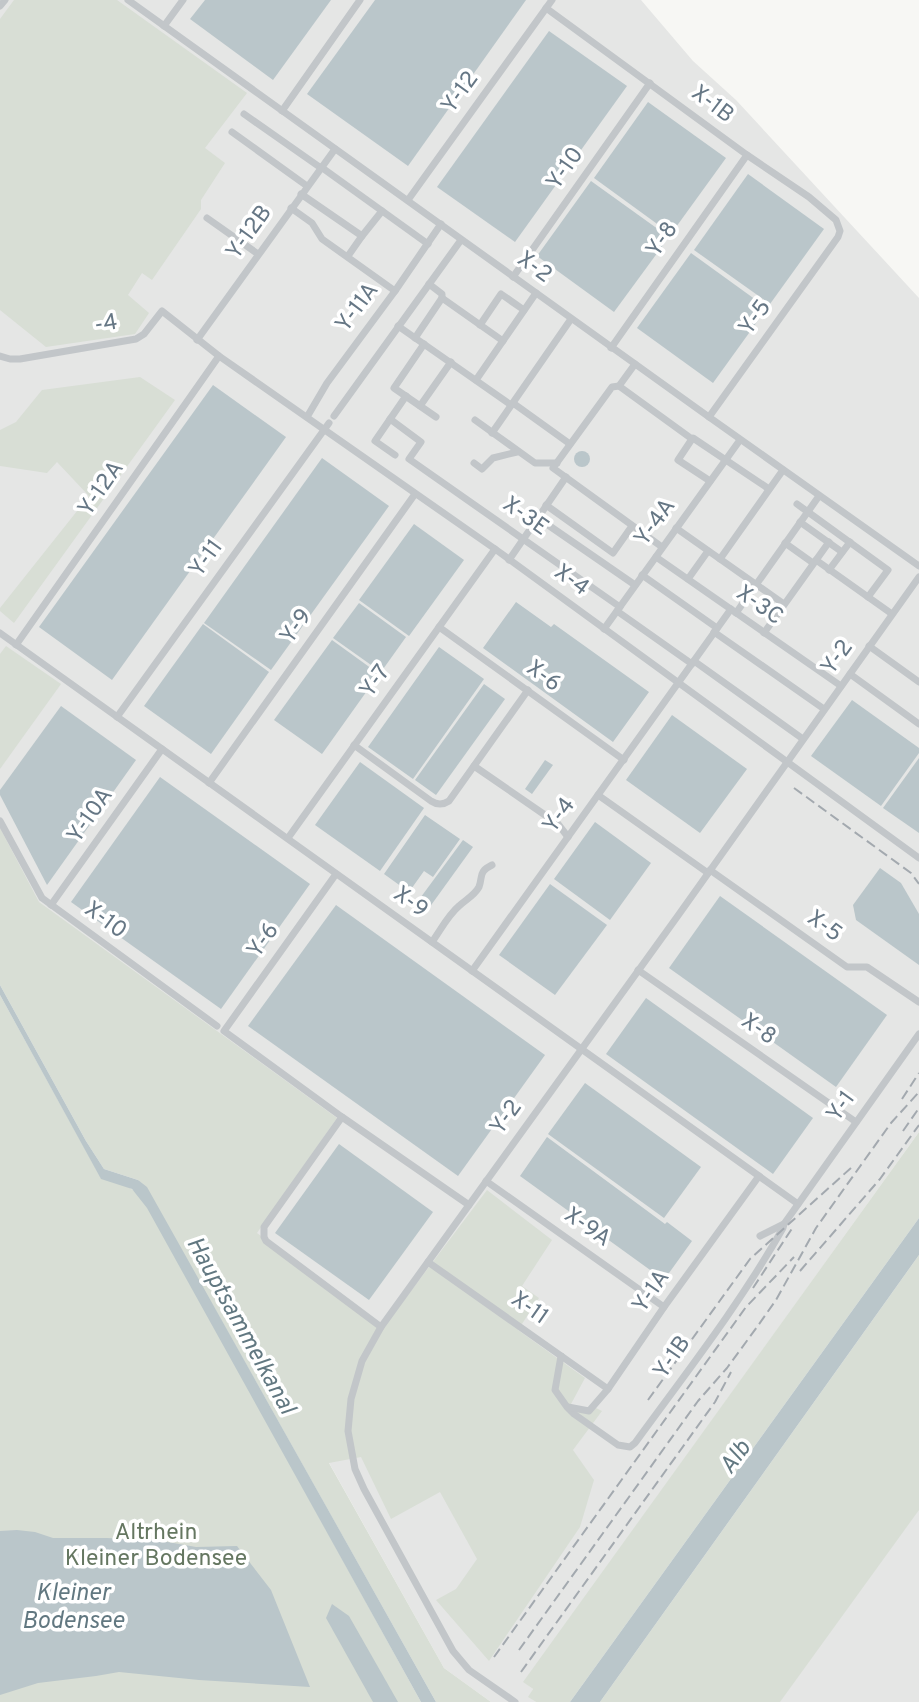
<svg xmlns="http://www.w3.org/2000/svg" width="919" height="1702" font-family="Overpass,sans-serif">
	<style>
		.built { fill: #e5e6e5 }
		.green { fill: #d8ded5 }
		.water { fill: #bac6ca }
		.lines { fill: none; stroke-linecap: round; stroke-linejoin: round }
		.street { stroke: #c2c6c9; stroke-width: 7 }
		.rail { stroke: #a3a9af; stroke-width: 2; stroke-dasharray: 10 5; stroke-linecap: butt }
		.labels { text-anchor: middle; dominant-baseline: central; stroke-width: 7; stroke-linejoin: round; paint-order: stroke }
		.street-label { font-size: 23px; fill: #667785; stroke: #fff }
		.park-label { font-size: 23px; fill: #657761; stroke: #fff }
		.water-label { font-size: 24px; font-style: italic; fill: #627881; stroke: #fff }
	</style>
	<rect width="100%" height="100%" fill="#f7f7f4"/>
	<g class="built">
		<path d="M0 0H641L693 61 736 100 919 298V1132L524 1682 533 1689 529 1697 536 1702H491L444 1668 0 875Z"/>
		<path d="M919 1308V1702H636Z"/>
	</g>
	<g class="green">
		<path d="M14 0H117L247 93 205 148 225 163 201 200V209L152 280 142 273 128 295 149 313 135 334 46 347 0 310V19Z"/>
		<path d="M140 377 175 400 14 623 0 611V608L89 496 57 462 47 473 0 466V430L16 422 42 390Z"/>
		<path d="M6 646 61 684 0 769V654Z"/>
		<path d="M0 828 39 902 337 1118 257 1233 383 1328 487 1190 552 1240 522 1286 539 1298 518 1330 585 1378 571 1404 587 1414 596 1408 602 1411 573 1450 594 1480 580 1527 489 1661 436 1600 456 1589 477 1559 440 1492 391 1519 361 1457 329 1463 444 1668 491 1702H436L215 1309 138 1180 104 1169 86 1141 0 985Z"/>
		<path d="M0 995 101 1178 127 1186 142 1196 421 1702H0Z"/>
		<path d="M919 1132V1218L570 1702H536L528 1697 533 1689 523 1682Z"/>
		<path d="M919 1255V1510L780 1702H600Z"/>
	</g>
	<g class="water">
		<path d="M205 0H331L273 80 190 19Z"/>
		<path d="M375 0H526L408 166 307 94Z"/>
		<path d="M549 31 627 86 515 242 437 187Z"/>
		<path d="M648 102 726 158 671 234 594 178Z"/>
		<path d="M748 174 824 229 770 304 694 250Z"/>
		<path d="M591 181 669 237 614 312 537 256Z"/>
		<path d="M691 253 767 308 713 383 637 328Z"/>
		<path d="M213 385 286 437 112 680 39 627Z"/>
		<circle cx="582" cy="459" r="8"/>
		<path d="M322 458 389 506 271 670 204 623Z"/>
		<path d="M414 524 464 560 409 636 359 600Z"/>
		<path d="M516 602 551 627 554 624 649 692 613 742 483 648Z"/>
		<path d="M359 603 406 637 381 672 333 638Z"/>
		<path d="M203 624 269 672 211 754 144 706Z"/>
		<path d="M332 640 379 674 322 754 274 720Z"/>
		<path d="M439 647 484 679 413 779 368 747Z"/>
		<path d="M484 684 505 699 436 795 415 780Z"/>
		<path d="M852 700 919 748V753L881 806 811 756Z"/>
		<path d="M61 706 136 760 47 885 0 795V790Z"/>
		<path d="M672 715 747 769 700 833 626 780Z"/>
		<path d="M919 758V833L883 808Z"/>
		<path d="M545 760 553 765 532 794 525 789Z"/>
		<path d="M360 762 424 808 380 871 315 825Z"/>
		<path d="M160 777 310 884 221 1009 71 902Z"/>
		<path d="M425 815 460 839 433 877 424 871 409 892 384 874Z"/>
		<path d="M595 822 651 863 610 920 554 879Z"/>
		<path d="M463 840 473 847 429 908 418 901Z"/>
		<path d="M880 868 901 883 919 914V965L856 920 853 905Z"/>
		<path d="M550 884 607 925 555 995 499 955Z"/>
		<path d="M720 896 887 1015 836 1087 669 968Z"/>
		<path d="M336 905 545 1055 458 1176 248 1026Z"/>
		<path d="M0 985 86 1141 104 1169 138 1180 147 1187 436 1702H421L147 1208 132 1189 101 1179 0 995Z"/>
		<path d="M646 998 813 1118 773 1174 606 1054Z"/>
		<path d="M585 1083 701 1167 664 1218 548 1134Z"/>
		<path d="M547 1137 665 1224 667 1222 692 1241 664 1280 520 1176Z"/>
		<path d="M339 1144 433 1212 369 1300 275 1233Z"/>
		<path d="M919 1218V1255L600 1702H570Z"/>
		<path d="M17 1530 35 1532 53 1538H107L162 1541 196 1547 237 1546 271 1590 310 1687 199 1680 119 1672 96 1676 38 1683 0 1695V1531Z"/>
		<path d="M332 1604 349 1616 398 1702H373L326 1618Z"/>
	</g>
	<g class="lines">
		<g class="street">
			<path d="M128 0 709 417 919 566"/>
			<path d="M0 6 5 0"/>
			<path d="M546 8 747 155 809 197 836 220 840 231 838 237 709 417"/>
			<path d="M164 26 183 0"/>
			<path d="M282 111 360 0"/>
			<path d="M244 114 321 168"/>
			<path d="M232 132 307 186"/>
			<path d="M321 167 428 244"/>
			<path d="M301 194 362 236 348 256"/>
			<path d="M408 200 552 0"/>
			<path d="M291 208 312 223 322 239 395 291"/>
			<path d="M207 218 258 254"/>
			<path d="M362 236 382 211"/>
			<path d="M513 277 650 83"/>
			<path d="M429 284 442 294V298"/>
			<path d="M480 325 501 294 524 310"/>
			<path d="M398 326 511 405"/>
			<path d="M415 338 442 298 503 341"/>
			<path d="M197 340 335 149"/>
			<path d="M424 344 394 388 436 417"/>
			<path d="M611 348 747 155"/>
			<path d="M0 356 10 359H20L136 339 144 334 162 311 219 356 495 549 919 858"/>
			<path d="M635 364 619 386 612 387 553 468 662 547"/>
			<path d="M476 380 536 293"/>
			<path d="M619 386 692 439 693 438 769 489"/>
			<path d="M513 403 570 444"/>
			<path d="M420 406 451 362"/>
			<path d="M334 416 461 240"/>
			<path d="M307 417 327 383 395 291 441 224"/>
			<path d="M390 419 421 442 409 459 620 607"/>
			<path d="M475 420 535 463H557"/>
			<path d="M492 433 571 319"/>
			<path d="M692 439 678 460 710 481"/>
			<path d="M395 455 375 441 406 396"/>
			<path d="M474 463 482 469 493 458 517 452"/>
			<path d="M797 504 888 570 868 597"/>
			<path d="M546 505 613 553 632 526"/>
			<path d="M538 518 635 585"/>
			<path d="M800 522 842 552"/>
			<path d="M676 528 784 604"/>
			<path d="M785 543 813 563"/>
			<path d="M656 557 841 686"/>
			<path d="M720 559 783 470"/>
			<path d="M509 560 566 477"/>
			<path d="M816 560 892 614"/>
			<path d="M829 570 850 542"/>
			<path d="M642 575 717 628"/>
			<path d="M688 579 708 551"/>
			<path d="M617 611 692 664"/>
			<path d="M736 613 819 496"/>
			<path d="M439 627 624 760"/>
			<path d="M604 629 740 440"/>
			<path d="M714 632 824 709"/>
			<path d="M0 633 798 1204"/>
			<path d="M764 633 829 542"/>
			<path d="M16 645 219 356"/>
			<path d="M869 646 919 682"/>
			<path d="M694 661 803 739"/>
			<path d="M850 674 919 724"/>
			<path d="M117 717 329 423"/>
			<path d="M354 745 431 801C437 805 443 805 449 801L528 690"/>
			<path d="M474 766 558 824 568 837"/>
			<path d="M209 783 415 494"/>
			<path d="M598 795 708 873"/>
			<path d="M0 821 42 898 217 1026"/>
			<path d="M288 838 495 549"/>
			<path d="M710 870 847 967H867L919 1002"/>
			<path d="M336 874 224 1031 342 1117 469 1205"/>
			<path d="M51 905 162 749"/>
			<path d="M432 942C440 931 448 915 459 906 465 900 474 896 479 887 483 876 478 872 492 865"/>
			<path d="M638 970 856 1122"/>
			<path d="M472 971 731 609"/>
			<path d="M342 1117 264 1227V1237L266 1241 381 1327"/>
			<path d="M486 1181 664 1307"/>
			<path d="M760 1236 784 1224 919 1034"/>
			<path d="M428 1262 608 1389"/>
			<path d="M561 1356 555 1390 567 1407 574 1414 618 1445 630 1447 635 1443C686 1373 740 1304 783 1228L784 1224"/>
			<path d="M568 1407 589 1411 608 1389 664 1307 759 1176"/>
			<path d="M515 1702 469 1670 453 1651 364 1489 355 1469 348 1431 351 1399 362 1361 381 1327 677 917 919 577"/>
		</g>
		<g class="rail">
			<path d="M794 788 900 865 911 873 919 884"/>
			<path d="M902 1099 919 1073"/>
			<path d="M903 1131 919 1108"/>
			<path d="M800 1271 880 1179 919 1125"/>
			<path d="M753 1288 793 1227"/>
			<path d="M648 1400 750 1259 852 1167"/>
			<path d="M519 1650 698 1401 727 1368 757 1327 776 1300 816 1228 891 1123 919 1092"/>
			<path d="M494 1657 746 1307 794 1257"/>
			<path d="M521 1672 715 1402 731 1372"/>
		</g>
	</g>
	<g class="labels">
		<g class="street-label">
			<text transform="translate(461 93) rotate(-54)">Y-12</text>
			<text transform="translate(712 105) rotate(37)">X-1B</text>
			<text transform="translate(566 169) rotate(-55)">Y-10</text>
			<text transform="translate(250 233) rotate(-54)">Y-12B</text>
			<text transform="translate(663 240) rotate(-55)">Y-8</text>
			<text transform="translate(534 268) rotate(36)">X-2</text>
			<text transform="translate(358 308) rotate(-53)">Y-11A</text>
			<text transform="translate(756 318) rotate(-54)">Y-5</text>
			<text transform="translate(106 325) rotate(-10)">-4</text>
			<text transform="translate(102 489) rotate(-55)">Y-12A</text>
			<text transform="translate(525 517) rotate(35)">X-3E</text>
			<text transform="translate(656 523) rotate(-54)">Y-4A</text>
			<text transform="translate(207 559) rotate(-54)">Y-11</text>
			<text transform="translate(571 581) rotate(36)">X-4</text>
			<text transform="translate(759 606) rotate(35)">X-3C</text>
			<text transform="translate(297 627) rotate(-54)">Y-9</text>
			<text transform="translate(838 658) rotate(-54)">Y-2</text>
			<text transform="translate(543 677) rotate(36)">X-6</text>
			<text transform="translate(376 682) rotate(-54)">Y-7</text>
			<text transform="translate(91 816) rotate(-55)">Y-10A</text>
			<text transform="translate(560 816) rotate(-54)">Y-4</text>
			<text transform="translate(410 903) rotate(36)">X-9</text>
			<text transform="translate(105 921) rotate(36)">X-10</text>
			<text transform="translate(824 927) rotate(36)">X-5</text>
			<text transform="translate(264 941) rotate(-54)">Y-6</text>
			<text transform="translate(758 1030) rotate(35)">X-8</text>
			<text transform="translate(842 1107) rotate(-54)">Y-1</text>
			<text transform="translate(507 1118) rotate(-54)">Y-2</text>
			<text transform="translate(587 1228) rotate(35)">X-9A</text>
			<text transform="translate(652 1292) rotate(-55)">Y-1A</text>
			<text transform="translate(529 1309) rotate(35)">X-11</text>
			<text transform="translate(673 1358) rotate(-55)">Y-1B</text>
		</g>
		<g class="park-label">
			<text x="156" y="1533">Altrhein<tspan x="156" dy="26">Kleiner Bodensee</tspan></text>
		</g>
		<g class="water-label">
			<text transform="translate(240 1326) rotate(61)">Hauptsammelkanal</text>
			<text transform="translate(736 1458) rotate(-54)">Alb</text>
			<text x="73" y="1594">Kleiner<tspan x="73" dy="28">Bodensee</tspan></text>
		</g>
	</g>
</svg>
